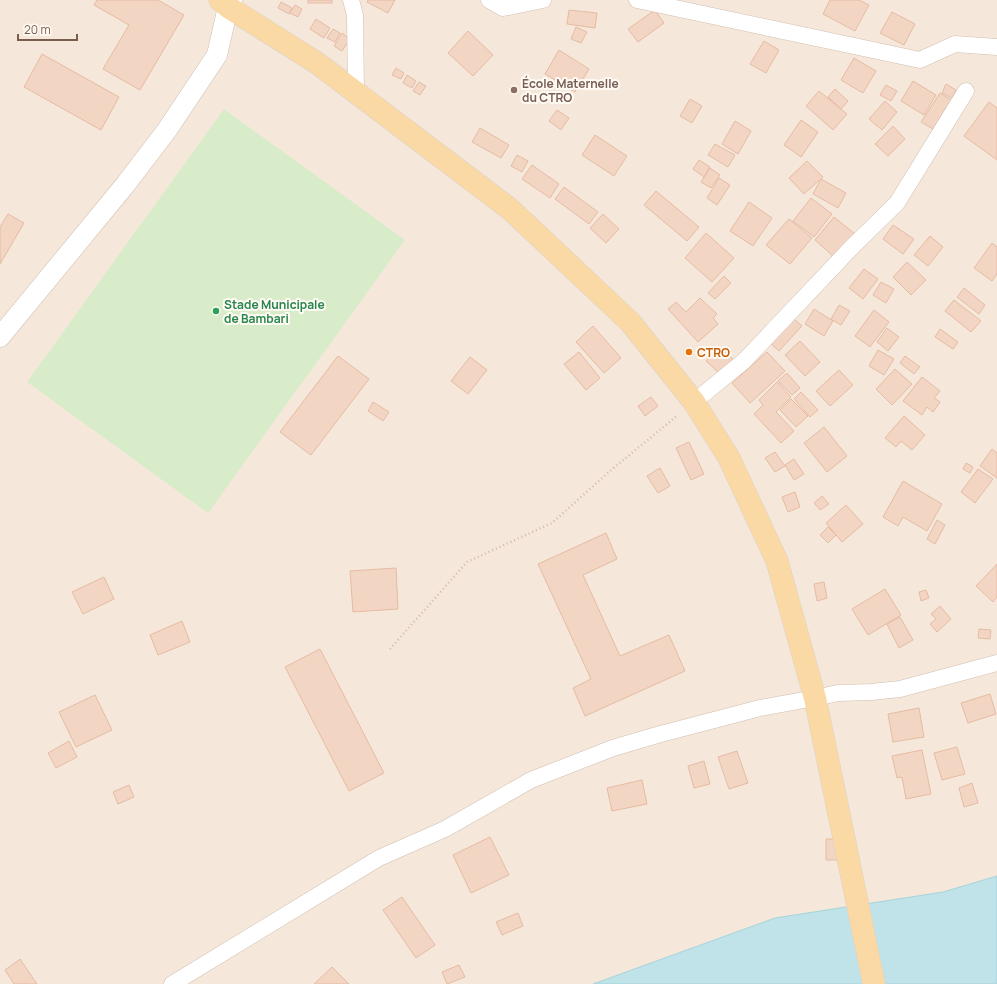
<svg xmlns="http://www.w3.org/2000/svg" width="997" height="984" font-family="Manrope,sans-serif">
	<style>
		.residential { fill: #f5e8da }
		.green { fill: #d8ecc9 }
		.water { fill: #bfe3e8; stroke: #a5d3da }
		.building { fill: #f3d5c3; stroke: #e6bba3 }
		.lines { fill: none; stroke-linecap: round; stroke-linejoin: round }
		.minor-casing { stroke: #d1beb0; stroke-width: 17 }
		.tertiary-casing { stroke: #d1beb0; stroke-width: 21 }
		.primary-casing { stroke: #dad1cd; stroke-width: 23 }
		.path { stroke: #d9b8a5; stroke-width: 2.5; stroke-dasharray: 1 3; stroke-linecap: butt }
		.minor { stroke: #fff; stroke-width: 16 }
		.tertiary { stroke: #fff; stroke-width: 20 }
		.primary { stroke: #fbd9a5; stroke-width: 22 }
		.education-dot { fill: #8d6e63; stroke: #fffaf3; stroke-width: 1.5 }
		.leisure-dot { fill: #2e9e5b; stroke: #fffaf3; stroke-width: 1.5 }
		.food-dot { fill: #e8710a; stroke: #fffaf3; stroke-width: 1.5 }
		.labels { text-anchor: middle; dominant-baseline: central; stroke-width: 4; stroke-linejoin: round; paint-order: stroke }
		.education-label { font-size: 12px; font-weight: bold; fill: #785e54; stroke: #fffaf3; text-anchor: start }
		.leisure-label { font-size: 12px; font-weight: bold; fill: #27864d; stroke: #fffaf3; text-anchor: start }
		.food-label { font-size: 12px; font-weight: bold; fill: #c56008; stroke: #fffaf3; text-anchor: start }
	</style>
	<rect width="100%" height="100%" fill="#fdf6ec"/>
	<path class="residential" d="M0 0H997V876L943 892 775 918 593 984H0Z"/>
	<path class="green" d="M224 109 405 240 208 513 27 382Z"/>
	<path class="water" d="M997 876V984H593L775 918 943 892Z"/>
	<g class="building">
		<path d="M97 0H158L184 15 140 90 103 69 129 25 94 5Z"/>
		<rect x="308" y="0" width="24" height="3"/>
		<path d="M368 0H395L388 13 367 2Z"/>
		<path d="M830 0H859L869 5 855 31 823 14Z"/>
		<path d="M281 2 292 8 289 14 278 8Z"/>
		<path d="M295 5 302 9 298 17 290 13Z"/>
		<path d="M569 10 597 13 595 28 567 24Z"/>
		<path d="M655 10 664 23 638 42 628 29Z"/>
		<path d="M892 12 915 24 904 45 880 33Z"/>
		<path d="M316 19 330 28 324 38 310 29Z"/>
		<path d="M576 27 587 32 581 43 571 39Z"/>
		<path d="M333 29 340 33 335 42 327 38Z"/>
		<path d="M468 31 493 55 473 76 448 53Z"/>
		<path d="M342 33 350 39 342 51 334 46Z"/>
		<path d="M764 41 779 50 766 73 750 64Z"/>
		<path d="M559 50 589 69 575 92 545 74Z"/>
		<path d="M42 54 119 97 101 130 24 87Z"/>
		<path d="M854 58 876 71 863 93 841 80Z"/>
		<path d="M396 68 404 73 401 79 392 75Z"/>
		<path d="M407 75 416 81 412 88 403 83Z"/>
		<path d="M913 81 936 95 924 115 901 101Z"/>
		<path d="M419 82 426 86 420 95 413 91Z"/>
		<path d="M946 84 956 90 952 98 942 93Z"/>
		<path d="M886 85 897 91 891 101 880 95Z"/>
		<path d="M835 89 848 101 841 109 828 97Z"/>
		<path d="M819 91 847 114 833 130 806 106Z"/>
		<path d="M940 93 951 100 933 129 921 122Z"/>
		<path d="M690 99 702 106 692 123 680 116Z"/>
		<path d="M885 101 897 112 882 130 869 119Z"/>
		<path d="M989 102 997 108V160L964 136Z"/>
		<path d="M557 110 569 118 561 130 549 121Z"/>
		<path d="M801 120 818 132 801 157 784 145Z"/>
		<path d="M735 121 751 131 738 154 722 144Z"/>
		<path d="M893 126 905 139 888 156 875 144Z"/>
		<path d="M480 128 509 145 501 158 472 142Z"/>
		<path d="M595 135 627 156 614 176 582 155Z"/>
		<path d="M715 144 735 155 728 167 708 155Z"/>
		<path d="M517 155 528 161 522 172 511 166Z"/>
		<path d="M699 160 710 167 704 177 693 169Z"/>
		<path d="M807 161 823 177 804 194 789 178Z"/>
		<path d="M532 165 559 184 550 198 522 179Z"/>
		<path d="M710 168 720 175 711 188 701 182Z"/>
		<path d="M719 178 730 185 717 205 707 198Z"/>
		<path d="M821 179 846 193 838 208 813 194Z"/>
		<path d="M564 187 598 212 589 224 555 199Z"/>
		<path d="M656 191 699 227 687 241 644 205Z"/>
		<path d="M811 198 832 214 814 237 793 221Z"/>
		<path d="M749 202 772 218 753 246 730 231Z"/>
		<path d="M8 214 24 223 0 264V227Z"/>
		<path d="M603 214 619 229 606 243 590 228Z"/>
		<path d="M834 217 855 234 835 258 815 240Z"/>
		<path d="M789 219 812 238 790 264 766 245Z"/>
		<path d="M893 225 914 239 903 254 883 239Z"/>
		<path d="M706 233 734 258 712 282 685 258Z"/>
		<path d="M930 236 943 247 928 266 914 255Z"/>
		<path d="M992 243 997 247V274L992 281 974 268Z"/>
		<path d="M907 262 926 280 911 295 893 277Z"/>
		<path d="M864 269 878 279 863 299 849 288Z"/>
		<path d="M724 276 731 283 715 299 708 293Z"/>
		<path d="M881 282 894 289 886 303 873 295Z"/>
		<path d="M964 288 985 305 979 314 957 297Z"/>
		<path d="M700 298 717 314 713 318 718 324 698 342 668 309 676 302 686 312Z"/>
		<path d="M954 300 981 321 971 332 945 311Z"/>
		<path d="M839 305 850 311 841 325 831 319Z"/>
		<path d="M814 309 833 321 824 336 805 324Z"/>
		<path d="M874 310 889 322 870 347 855 336Z"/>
		<path d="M792 317 802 326 779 351 769 342Z"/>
		<path d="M593 326 621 358 604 373 576 342Z"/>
		<path d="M887 328 899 337 888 351 877 342Z"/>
		<path d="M940 329 958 342 953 349 935 337Z"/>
		<path d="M800 341 820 362 805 376 785 355Z"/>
		<path d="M720 347 734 360 720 374 706 361Z"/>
		<path d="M878 350 894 359 884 375 869 366Z"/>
		<path d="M579 352 600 378 586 390 564 364Z"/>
		<path d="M767 352 785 371 750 403 732 383Z"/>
		<path d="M338 356 369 379 311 455 280 432Z"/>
		<path d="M905 356 920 367 914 374 900 363Z"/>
		<path d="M470 357 487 370 468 394 451 381Z"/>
		<path d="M895 369 912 384 892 405 876 389Z"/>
		<path d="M839 370 853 385 830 406 816 391Z"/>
		<path d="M787 373 800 388 792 395 778 381Z"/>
		<path d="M922 377 940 391 934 398 940 402 933 412 927 407 922 415 903 401Z"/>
		<path d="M777 382 791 397 776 412 794 431 781 443 754 414 763 405 759 400Z"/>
		<path d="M801 392 818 410 810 417 794 399Z"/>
		<path d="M651 397 658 406 645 416 638 406Z"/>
		<path d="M791 399 808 416 796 427 780 410Z"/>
		<path d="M373 402 389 412 383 421 368 411Z"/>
		<path d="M904 416 925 435 912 450 901 441 896 447 885 438Z"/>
		<path d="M824 427 847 456 827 472 804 443Z"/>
		<path d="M689 442 704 474 691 480 676 448Z"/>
		<path d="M992 449 997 453V478L980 466Z"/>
		<path d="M775 452 785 466 775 472 765 458Z"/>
		<path d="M794 459 804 474 794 480 785 465Z"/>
		<path d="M966 463 973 467 970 473 963 469Z"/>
		<path d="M660 468 670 486 658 493 647 476Z"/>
		<path d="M978 469 993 479 975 503 961 492Z"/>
		<path d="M903 481 942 504 927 531 903 517 898 526 883 517Z"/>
		<path d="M795 492 800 507 788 512 782 497Z"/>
		<path d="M822 496 829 504 820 510 814 503Z"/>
		<path d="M846 505 863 524 842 542 826 523Z"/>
		<path d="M937 520 945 525 935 544 927 539Z"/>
		<path d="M828 527 836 535 828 543 820 535Z"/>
		<path d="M606 533 617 559 583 575 620 656 669 635 685 671 585 716 573 688 591 679 538 564Z"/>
		<path d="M997 564V597L993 602 976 586Z"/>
		<path d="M396 568 398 609 353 612 350 571Z"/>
		<path d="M104 577 114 599 83 614 72 592Z"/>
		<path d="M824 582 827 598 817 601 814 584Z"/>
		<path d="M885 589 901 615 868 635 852 609Z"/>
		<path d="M926 590 929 598 921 601 919 592Z"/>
		<path d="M940 606 951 619 937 632 930 624 936 619 931 614Z"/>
		<path d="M900 617 913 640 899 648 887 624Z"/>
		<path d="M182 621 190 642 158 655 150 635Z"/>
		<path d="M979 629 991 630 990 639 978 638Z"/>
		<path d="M320 649 384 773 349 791 285 667Z"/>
		<path d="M990 694 996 714 968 723 961 703Z"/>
		<path d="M95 695 112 730 76 747 59 712Z"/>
		<path d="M919 708 924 737 893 742 888 714Z"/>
		<path d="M69 741 77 757 56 768 48 753Z"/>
		<path d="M957 747 965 774 942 780 934 753Z"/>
		<path d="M922 750 931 794 906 799 902 777 897 778 892 756Z"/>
		<path d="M737 751 748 783 729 789 718 757Z"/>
		<path d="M704 761 710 784 694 788 688 766Z"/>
		<path d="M642 780 647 804 612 811 607 788Z"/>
		<path d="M972 783 978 803 964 807 959 788Z"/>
		<path d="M129 785 134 797 118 804 113 792Z"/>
		<path d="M490 837 509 875 471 893 453 855Z"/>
		<path d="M826 839H839L838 860H826Z"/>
		<path d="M402 897 435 945 416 958 383 910Z"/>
		<path d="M518 913 523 926 502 935 496 922Z"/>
		<path d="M20 959 37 984H14L5 970Z"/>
		<path d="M459 965 465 977 447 984 442 972Z"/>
		<path d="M332 967 349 984H314Z"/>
	</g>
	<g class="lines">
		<defs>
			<g id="minor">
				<path d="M351 0 355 15 356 92"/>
				<path d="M489 0 503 8 543 0"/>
				<path d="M637 0 920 60 955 44 997 47"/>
				<path d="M694 402 744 361 851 248 897 203 966 91"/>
				<path d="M172 984 379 858 445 829 531 780 613 748 657 735 760 708 815 698 838 693 871 692 900 689 997 663"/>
			</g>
			<path id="tertiary" d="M0 337 125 185 167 130 217 55 228 7 232 0"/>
			<path id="primary" d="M220 0 228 7 317 63 510 209 630 322 694 402 729 458 777 561 815 698 874 984"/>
		</defs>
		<use href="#minor" class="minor-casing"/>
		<use href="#tertiary" class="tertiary-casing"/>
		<use href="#primary" class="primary-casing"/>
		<path class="path" d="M390 649 467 562 552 523 610 471 678 415"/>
		<use href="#minor" class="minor"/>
		<use href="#tertiary" class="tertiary"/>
		<use href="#primary" class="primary"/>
	</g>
	<circle class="education-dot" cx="514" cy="90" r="4"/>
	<circle class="leisure-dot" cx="216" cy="311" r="4"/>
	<circle class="food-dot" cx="689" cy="352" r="4"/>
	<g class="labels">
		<g class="education-label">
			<text x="522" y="83">École Maternelle<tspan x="522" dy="14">du CTRO</tspan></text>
		</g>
		<g class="leisure-label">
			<text x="224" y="304">Stade Municipale<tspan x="224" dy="14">de Bambari</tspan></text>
		</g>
		<g class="food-label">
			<text x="697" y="352">CTRO</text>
		</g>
	</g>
	<path d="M18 34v6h59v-6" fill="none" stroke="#7a5c4d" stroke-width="2"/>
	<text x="24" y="34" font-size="12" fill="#7a5c4d" stroke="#fffaf3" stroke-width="3" paint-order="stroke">20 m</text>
</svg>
